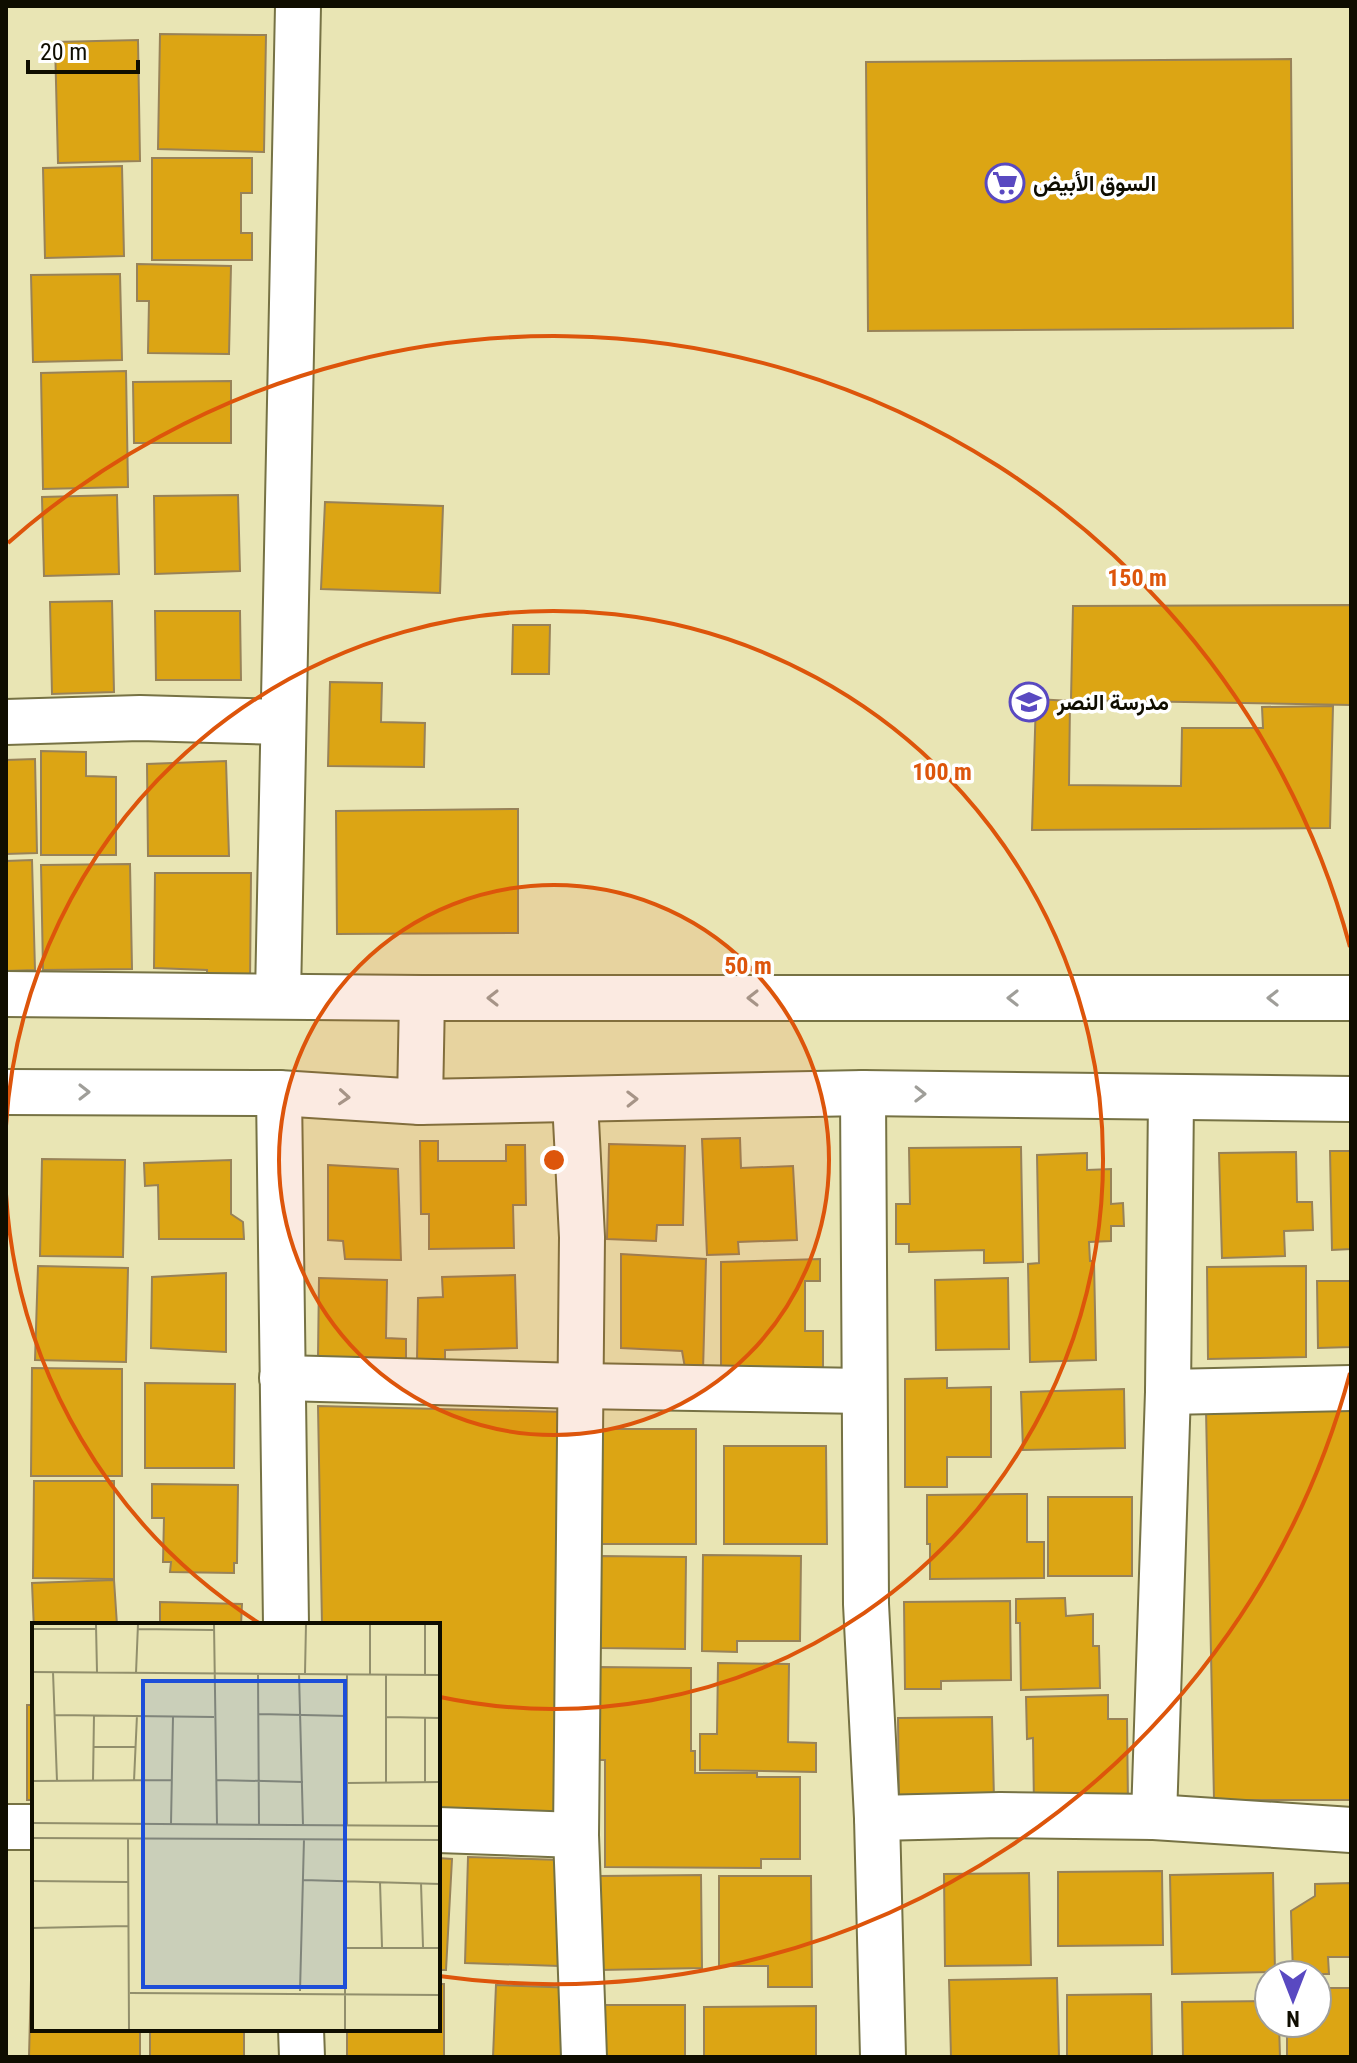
<svg xmlns="http://www.w3.org/2000/svg" width="1357" height="2063" font-family="'Roboto Condensed',Vazirmatn,sans-serif">
	<style>
		.building { fill: #dca514; stroke: #988258; stroke-width: 2 }
		.lines { fill: none; stroke-linecap: round; stroke-linejoin: round }
		.minor-casing { stroke: #767244; stroke-width: 48 }
		.minor { stroke: #fff; stroke-width: 44 }
		.oneway { stroke: #9f9e99 }
		.ring { fill: none; stroke: #dd550b; stroke-width: 4 }
		.labels { text-anchor: middle; dominant-baseline: central; stroke-width: 7; stroke-linejoin: round; paint-order: stroke }
		.poi-label { font-size: 22px; font-weight: bold; fill: #0f0d00; stroke: #fff; text-anchor: start }
		.inset-road { fill: none; stroke: #928f6c; stroke-width: 2 }
		.view { fill: #1d4ed8; fill-opacity: 0.15; stroke: #1d4ed8; stroke-width: 4 }
		.inset-edge { fill: none; stroke: #0f0d00; stroke-width: 4 }
		.centre { fill: #dd550b; stroke: #fff; stroke-width: 4 }
		.ring-label { font-size: 24px; text-anchor: middle; font-weight: bold; fill: #dd550b; stroke: #fff; stroke-width: 7; stroke-linejoin: round; paint-order: stroke }
	</style>
	<rect width="100%" height="100%" fill="#e9e5b4"/>
	<g class="building">
		<path d="M160 34 266 35 264 152 158 149Z"/>
		<path d="M138 40 140 161 58 163 55 42Z"/>
		<path d="M1291 59 1293 328 868 331 866 62Z"/>
		<path d="M152 158H252V193H241V233H252V260H152Z"/>
		<path d="M122 166 124 256 45 258 43 168Z"/>
		<path d="M137 264 231 266 229 354 148 353 149 301H137Z"/>
		<path d="M120 274 122 360 33 362 31 275Z"/>
		<path d="M126 371 128 487 43 489 41 373Z"/>
		<path d="M231 381V443H134L133 382Z"/>
		<path d="M117 495 119 574 44 576 42 497Z"/>
		<path d="M238 495 240 571 155 574 154 496Z"/>
		<path d="M325 502 443 506 440 593 321 589Z"/>
		<path d="M112 601 114 692 52 694 50 602Z"/>
		<path d="M1351 605V705L1071 700 1073 606Z"/>
		<path d="M155 611H240L241 680H156Z"/>
		<path d="M513 625H550L549 674H512Z"/>
		<path d="M330 682 382 683 381 722 425 723 424 767 328 766Z"/>
		<path d="M1036 699 1070 701 1069 785 1181 786 1182 728H1263L1262 707 1333 706 1330 828 1032 830Z"/>
		<path d="M41 751 86 752V776L116 777V855H41Z"/>
		<path d="M35 759 37 853 6 854V760Z"/>
		<path d="M226 761 229 856H148L147 764Z"/>
		<path d="M518 809V933L337 934 336 811Z"/>
		<path d="M32 860 35 970 6 971V861Z"/>
		<path d="M130 864 132 969 43 970 41 865Z"/>
		<path d="M155 873H251L250 985H207V970L154 968Z"/>
		<path d="M740 1138 741 1168 793 1166 797 1240 738 1242 739 1254 707 1255 702 1139Z"/>
		<path d="M420 1141H438V1161H506V1145H525L526 1205H513L514 1248 429 1249V1214H421Z"/>
		<path d="M609 1144 685 1146 683 1225H657L656 1241 607 1239Z"/>
		<path d="M1021 1147 1023 1262 984 1263V1250L909 1252V1244H896V1204H910L909 1148Z"/>
		<path d="M1330 1151H1351V1249L1332 1250Z"/>
		<path d="M1296 1152 1297 1202H1312L1313 1230 1284 1231 1285 1256 1222 1258 1219 1153Z"/>
		<path d="M1087 1153V1170L1111 1169V1204L1123 1203 1124 1226H1111V1241L1089 1242 1090 1261H1094L1096 1360 1030 1362 1028 1264 1039 1263 1037 1155Z"/>
		<path d="M42 1159 125 1160 123 1257 40 1256Z"/>
		<path d="M231 1160V1214L243 1222 244 1239H159L158 1185 145 1186 144 1163Z"/>
		<path d="M328 1165 398 1169 401 1260 345 1259 343 1241 328 1240Z"/>
		<path d="M621 1254 706 1259 703 1371 685 1368 682 1351 621 1348Z"/>
		<path d="M820 1259V1281H805V1331H823V1377L721 1376V1262Z"/>
		<path d="M38 1266 128 1268 126 1362 35 1360Z"/>
		<path d="M1306 1266V1357L1208 1359 1207 1267Z"/>
		<path d="M226 1273V1352L151 1348 152 1277Z"/>
		<path d="M515 1275 517 1348 445 1350V1362L417 1361 418 1298 443 1297 442 1277Z"/>
		<path d="M319 1278 387 1280 386 1338 406 1339V1375L318 1357Z"/>
		<path d="M1008 1278 1009 1349 936 1350 935 1280Z"/>
		<path d="M1317 1281H1351V1347L1318 1348Z"/>
		<path d="M32 1368 122 1369V1476H31Z"/>
		<path d="M947 1378V1388L991 1387V1457H947V1487H905V1379Z"/>
		<path d="M145 1383 235 1384 234 1468H145Z"/>
		<path d="M1124 1389 1125 1448 1023 1450 1021 1392Z"/>
		<path d="M318 1406 567 1412 570 1811 438 1812V1625H322Z"/>
		<path d="M1351 1408V1800H1214L1206 1410Z"/>
		<path d="M597 1429H696V1544H596Z"/>
		<path d="M724 1446H826L827 1544H724Z"/>
		<path d="M34 1481H114V1579L33 1578Z"/>
		<path d="M152 1484 238 1485 237 1563H234V1573L170 1572 171 1562H163L164 1518H152Z"/>
		<path d="M1027 1494V1542H1044V1578L930 1579V1544H927V1495Z"/>
		<rect x="1048" y="1497" width="84" height="79"/>
		<path d="M703 1555 801 1556 800 1641H737V1652L702 1651Z"/>
		<path d="M601 1556 686 1557 685 1649 600 1648Z"/>
		<path d="M114 1580 117 1625H34V1630L32 1583Z"/>
		<path d="M1065 1598 1066 1616 1093 1614V1646H1099L1100 1688 1021 1690 1020 1623H1016V1599Z"/>
		<path d="M1010 1601 1011 1680 941 1681V1689H905L904 1602Z"/>
		<path d="M160 1602 242 1604 241 1625H160Z"/>
		<path d="M718 1663 789 1664 788 1742 816 1743V1772L700 1770V1734H717Z"/>
		<path d="M598 1667 691 1668V1751H695V1773H757V1777H800V1859H761V1868L605 1867V1760H598Z"/>
		<path d="M1108 1695V1719H1127L1128 1804 1034 1806 1033 1738 1027 1739 1026 1697Z"/>
		<rect x="27" y="1705" width="7" height="95"/>
		<path d="M992 1717 994 1799 899 1801 898 1718Z"/>
		<path d="M468 1857 562 1860 559 1966 465 1963Z"/>
		<path d="M438 1858 452 1859 446 1970H438Z"/>
		<path d="M1162 1871 1163 1945 1058 1946V1872Z"/>
		<path d="M1029 1873 1031 1965 945 1966 944 1874Z"/>
		<path d="M1273 1873 1275 1972 1172 1974 1170 1875Z"/>
		<path d="M701 1875 702 1968 601 1970 600 1876Z"/>
		<path d="M719 1876H811L812 1987H768V1966H719Z"/>
		<path d="M1351 1883V1957H1328L1329 1974H1293L1291 1911 1315 1896V1884Z"/>
		<path d="M1057 1978 1059 2057H951L949 1980Z"/>
		<path d="M31 1980 34 1981V2029H140V2057H29Z"/>
		<path d="M438 1984H444V2057H347V2029H438Z"/>
		<path d="M496 1985 577 1988 574 2057H493Z"/>
		<path d="M1317 1988H1351V2057H1287V2023H1317Z"/>
		<path d="M1151 1994 1152 2057H1067V1995Z"/>
		<path d="M1269 2001V2023H1279L1280 2057H1183L1182 2002Z"/>
		<path d="M601 2005H685V2057H602Z"/>
		<path d="M816 2006V2057H704V2007Z"/>
		<rect x="150" y="2029" width="94" height="28"/>
	</g>
	<g class="lines">
		<defs>
			<g id="minor">
				<path d="M6 722 140 718 282 722"/>
				<path d="M6 994 422 998H1351"/>
				<path d="M278 996 298 6"/>
				<path d="M6 1092 279 1093 420 1102 863 1093 1351 1099"/>
				<path d="M279 1093 286 1625"/>
				<path d="M863 1093 866 1604 877 1818 883 2057"/>
				<path d="M575 1101 582 1237 576 1835 584 2057"/>
				<path d="M420 1102 422 998"/>
				<path d="M282 1378 581 1386 864 1391"/>
				<path d="M1168 1392 1351 1388"/>
				<path d="M1154 1817 1168 1392 1171 1098"/>
				<path d="M877 1818 1000 1815 1154 1817 1351 1830"/>
				<path d="M6 1827H34"/>
				<path d="M438 1830 576 1835"/>
				<path d="M301 2029 302 2057"/>
			</g>
		</defs>
		<use href="#minor" class="minor-casing"/>
		<use href="#minor" class="minor"/>
	</g>
	<defs><path id="oneway-chevron" d="M-2-3.5L2.5 0L-2 3.5" fill="none" stroke-width="1.6" stroke-linecap="round" stroke-linejoin="round" transform="scale(2)"/></defs>
	<g class="oneway">
		<use href="#oneway-chevron" transform="translate(493 998) rotate(-180)"/>
		<use href="#oneway-chevron" transform="translate(753 998) rotate(-180)"/>
		<use href="#oneway-chevron" transform="translate(1013 998) rotate(-180)"/>
		<use href="#oneway-chevron" transform="translate(1273 998) rotate(-180)"/>
		<use href="#oneway-chevron" transform="translate(84 1092)"/>
		<use href="#oneway-chevron" transform="translate(920 1094) rotate(1)"/>
		<use href="#oneway-chevron" transform="translate(344 1097) rotate(4)"/>
		<use href="#oneway-chevron" transform="translate(632 1099) rotate(-1)"/>
	</g>
	<circle cx="554" cy="1160" r="275" fill="#dd550b" fill-opacity=".12"/>
	<g class="ring">
		<circle cx="554" cy="1160" r="275"/>
		<path d="M259 1623A549 549 0 0 1 6 1194M6 1126A549 549 0 1 1 440 1697"/>
		<path d="M1350 1373A824 824 0 0 1 439 1976M8 543A824 824 0 0 1 1350 947"/>
	</g>
	<defs>
		<symbol id="supermarket-ring" viewBox="-11 -11 22 22"><circle r="9.5" fill="#fff" stroke="#5949c1" stroke-width="1.5"/><path d="M-6-5.5h2.5l.6 2H6L4.5 2H-2.5L-4.4-4H-6ZM-1.5 3.2a1.3 1.3 0 1 0 .1 0ZM3 3.2a1.3 1.3 0 1 0 .1 0Z" fill="#5949c1"/></symbol>
		<symbol id="school-ring" viewBox="-11 -11 22 22"><circle r="9.5" fill="#fff" stroke="#5949c1" stroke-width="1.5"/><path d="M0-5L7-2L0 1L-7-2ZM-4 1L0 2.5L4 1V4Q0 6-4 4Z" fill="#5949c1"/></symbol>
	</defs>
	<g fill-rule="evenodd">
		<use href="#supermarket-ring" x="983" y="161" width="44" height="44"/>
		<use href="#school-ring" x="1007" y="680" width="44" height="44"/>
	</g>
	<g class="labels">
		<g class="poi-label">
			<text x="1033" y="183">السوق الأبيض</text>
			<text x="1057" y="702">مدرسة النصر</text>
		</g>
	</g>
	<g transform="translate(32 1623)">
		<rect width="408" height="408" fill="#e9e5b4"/>
		<path class="inset-road" d="M182 1 185 202M64 2 65 49M0 6H64M106 6 182 7M0 49 408 52M21 49 25 158M104 50 106 1M273 50 274 1M267 51 271 202M338 51V1M226 52 227 201M393 52V1M227 91 315 93M23 92 182 94M354 94 408 95M62 124H103M184 157 271 159M0 158 139 157M61 158 62 92M102 158 105 92M393 159V95M315 160 408 159M354 160V51M0 200 408 203M139 201 141 94M315 202V51M0 215 408 217M96 216 97 407M271 257 408 261M0 258 96 259M348 259 350 324M389 260 391 324M0 305 96 303M313 325H408M268 368 272 216M98 370 408 372M313 407V257"/>
		<path class="view" d="M111 58H313V364H111Z"/>
		<rect width="408" height="408" class="inset-edge"/>
	</g>
	<circle cx="554" cy="1160" r="12" class="centre"/>
	<g class="ring-label">
		<text x="1137" y="586">150 m</text>
		<text x="942" y="780">100 m</text>
		<text x="748" y="974">50 m</text>
	</g>
	<rect width="1357" height="2063" fill="none" stroke="#0f0d00" stroke-width="16"/>
	<g transform="translate(1293 1999) rotate(180)"><circle r="38" fill="#ffffff" stroke="#9f9e99" stroke-width="2"/>
	<path d="M0-6L14 30L0 20L-14 30Z" fill="#5949c1"/>
	<text y="-12" font-size="22" font-weight="bold" text-anchor="middle" fill="#0f0d00">N</text>
	</g>
	<path d="M28 60v12h110v-12" fill="none" stroke="#0f0d00" stroke-width="4"/>
	<text x="40" y="60" font-size="24" fill="#0f0d00" stroke="#ffffff" stroke-width="6" paint-order="stroke">20 m</text>
</svg>
